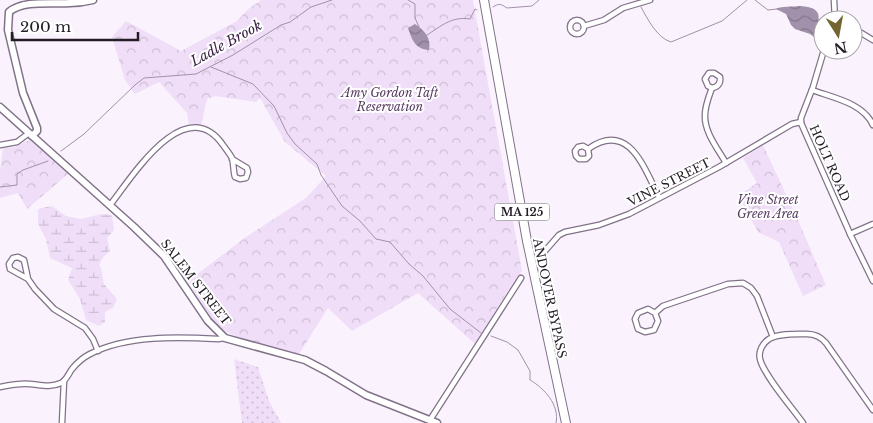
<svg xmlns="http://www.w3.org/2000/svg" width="873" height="423" font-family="'Libre Baskerville',serif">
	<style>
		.grass { fill: url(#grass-dots) }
		.wetland { fill: url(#wetland-marsh) }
		.park { fill: url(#park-crowns) }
		.water { fill: url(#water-waves) }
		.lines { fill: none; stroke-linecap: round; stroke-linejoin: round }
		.stream { stroke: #a291aa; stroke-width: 1 }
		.street-casing { stroke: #827289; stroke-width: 7 }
		.secondary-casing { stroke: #827289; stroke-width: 9 }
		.primary-casing { stroke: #827289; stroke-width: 10 }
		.street { stroke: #fff; stroke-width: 4.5 }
		.secondary { stroke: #fff; stroke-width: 6 }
		.primary { stroke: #fff; stroke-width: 8 }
		.labels { text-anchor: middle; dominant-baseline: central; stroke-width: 4; stroke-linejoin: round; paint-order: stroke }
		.shield { fill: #fff; stroke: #666167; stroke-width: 1 }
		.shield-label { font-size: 11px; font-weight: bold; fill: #241d26 }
		.park-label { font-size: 12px; font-style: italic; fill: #563b61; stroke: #fff }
		.street-label { font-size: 12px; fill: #241d26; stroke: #fff }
		.water-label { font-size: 14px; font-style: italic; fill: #381e42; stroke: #fff }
	</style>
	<defs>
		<pattern id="grass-dots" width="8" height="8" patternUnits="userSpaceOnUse" patternTransform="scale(1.25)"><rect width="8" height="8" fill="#f0def8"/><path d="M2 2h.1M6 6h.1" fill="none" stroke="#cebed4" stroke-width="1.8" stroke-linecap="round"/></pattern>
		<pattern id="wetland-marsh" width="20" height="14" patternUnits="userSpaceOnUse" patternTransform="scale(1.25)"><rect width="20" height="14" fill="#f0def8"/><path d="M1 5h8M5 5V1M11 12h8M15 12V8" fill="none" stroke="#cebed4"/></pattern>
		<pattern id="park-crowns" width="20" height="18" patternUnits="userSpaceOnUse" patternTransform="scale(1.25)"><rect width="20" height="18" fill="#f0def8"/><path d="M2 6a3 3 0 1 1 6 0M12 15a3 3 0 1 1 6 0" fill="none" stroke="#cebed4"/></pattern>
		<pattern id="water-waves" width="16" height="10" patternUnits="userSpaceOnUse" patternTransform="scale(1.25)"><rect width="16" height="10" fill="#a291aa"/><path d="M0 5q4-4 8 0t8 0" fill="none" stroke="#84768a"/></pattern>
	</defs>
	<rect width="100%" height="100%" fill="#faf3fe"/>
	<path class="grass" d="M234 359 258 367 269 401 281 423H242Z"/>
	<path class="wetland" d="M52 206 66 216 81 219 101 214 112 215 114 230 107 238 110 251 104 256 99 265 101 268 104 284 117 299 113 308 105 312V322L99 326 86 320 80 299 68 280 72 268 50 258 46 239 38 224V209Z"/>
	<g class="park">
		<path d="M261 0H473L522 271C504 294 491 320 475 344L418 293 352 331 328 308 299 354C277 348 235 341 219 326 207 315 197 295 188 281L246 237 306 198 326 176 285 142 260 98 256 102 215 96 207 99 201 125 189 124 187 113 159 82 135 94 125 80 112 37 126 21 181 51 237 21 247 10Z"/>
		<path d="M27 141H31L68 174 27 209 18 193 0 198V170L3 148 15 147Z"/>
		<path d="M763 145 797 218 826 285 803 296 779 242 758 232 738 196 757 183 743 158Z"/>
	</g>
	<g class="water">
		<path d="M800 6C829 8 814 21 820 38L818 40 810 34 795 29 791 25 786 14 776 9C780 6 793 7 800 6Z"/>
		<path d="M415 24C425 31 431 37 429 50 415 49 412 40 408 28Z"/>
	</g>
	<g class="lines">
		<g class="stream">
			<path d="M408 0 415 4V18L419 27"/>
			<path d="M755 0 768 10 777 9"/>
			<path d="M493 7C499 3 501 4 507 8L532 6 539 0"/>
			<path d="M641 7C647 18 657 38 671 42L722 21 747 0"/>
			<path d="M427 35C441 26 452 16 470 19L475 9 477 10"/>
			<path d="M211 67 253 84 274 106 287 133 295 144 317 164 321 175 342 206 360 221 376 239 390 242 409 264 423 276 450 309 481 333"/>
			<path d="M61 151 84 134 135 85 144 78 196 74 233 55 281 25 290 22 311 7 332 0"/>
			<path d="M0 187 17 185V174L23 170 48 161"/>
			<path d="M491 336 507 342 518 350 530 371V380C544 388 560 405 556 423"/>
		</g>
		<defs>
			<g id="street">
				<path d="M834 0 835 20"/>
				<circle cx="577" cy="27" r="7"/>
				<path d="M584 26 604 20 623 8 650 0"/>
				<path d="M853 28 873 40"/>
				<path d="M824 50 813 87 801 118V123L851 236 873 281"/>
				<path d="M712 88 708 86 705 79 709 73H714L720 77C721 83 718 87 712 88 709 96 705 106 705 115 704 132 718 149 726 163"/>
				<path d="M812 90C834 98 863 103 873 125"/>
				<path d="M0 145 17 142 29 133"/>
				<path d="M588 149 583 146 578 147 575 151 576 156 579 159H586L589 156 588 149C629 120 644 168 659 197"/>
				<path d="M110 205C132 177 185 91 223 145 226 149 230 154 232 158 234 164 233 171 235 177L240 179 246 178 248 172 247 168 232 159"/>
				<path d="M850 234 873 224"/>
				<path d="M544 252 559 235 565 232 599 225 629 214 719 167 792 124 801 122"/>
				<path d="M28 279 10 269 9 264 13 258 18 257 24 260 28 279 35 289 54 309 85 328 93 339 98 351"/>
				<path d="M655 313 648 309 638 313 635 319 638 329 645 332 654 330 658 321 655 313 663 306 728 284 743 283 751 288 757 296 773 337"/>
				<path d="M0 387C10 385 20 383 30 384 41 385 50 388 61 383 66 381 69 373 72 369 77 363 84 357 90 354 127 335 178 337 218 339L225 338"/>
				<path d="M430 420 521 278"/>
				<path d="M62 423 64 381"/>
				<path d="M803 423C793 409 763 374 760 359 758 351 763 343 769 339 779 333 796 334 807 334 815 334 821 337 826 343L873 410"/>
			</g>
			<g id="secondary">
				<path d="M0 107 134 227 164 256 208 321 225 338 305 360 326 371 366 395 437 423"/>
				<path d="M32 136 37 131V128L23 93 8 30 9 12C23 0 51 4 70 3 78 3 85 2 93 0"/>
			</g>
			<path id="primary" d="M484 0 527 241 566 423"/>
		</defs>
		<use href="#street" class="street-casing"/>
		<use href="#secondary" class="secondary-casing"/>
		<use href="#primary" class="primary-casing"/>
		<use href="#street" class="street"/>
		<use href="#secondary" class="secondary"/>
		<use href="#primary" class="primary"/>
	</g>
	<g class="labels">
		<rect class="shield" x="494.5" y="203.5" width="55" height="17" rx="4"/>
		<g class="shield-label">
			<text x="522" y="212">MA 125</text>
		</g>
		<g class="park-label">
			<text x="390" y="92">Amy Gordon Taft<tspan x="390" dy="14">Reservation</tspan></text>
			<text x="768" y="199">Vine Street<tspan x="768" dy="14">Green Area</tspan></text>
		</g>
		<g class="street-label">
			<text transform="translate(830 163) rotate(66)">HOLT ROAD</text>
			<text transform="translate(669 182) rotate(-27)">VINE STREET</text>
			<text transform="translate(196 282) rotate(52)">SALEM STREET</text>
			<text transform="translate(550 298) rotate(78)">ANDOVER BYPASS</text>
		</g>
		<g class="water-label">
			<text transform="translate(226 43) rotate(-29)">Ladle Brook</text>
		</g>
	</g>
	<g transform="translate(838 35) rotate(169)"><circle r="24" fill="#ffffff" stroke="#a7a5a8"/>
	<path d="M0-4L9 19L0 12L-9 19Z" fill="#726532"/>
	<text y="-8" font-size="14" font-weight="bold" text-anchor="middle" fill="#241d26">N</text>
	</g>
	<path d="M12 32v8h126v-8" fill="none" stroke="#241d26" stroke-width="2.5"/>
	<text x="20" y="32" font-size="15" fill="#241d26" stroke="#ffffff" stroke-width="4" paint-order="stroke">200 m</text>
</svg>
